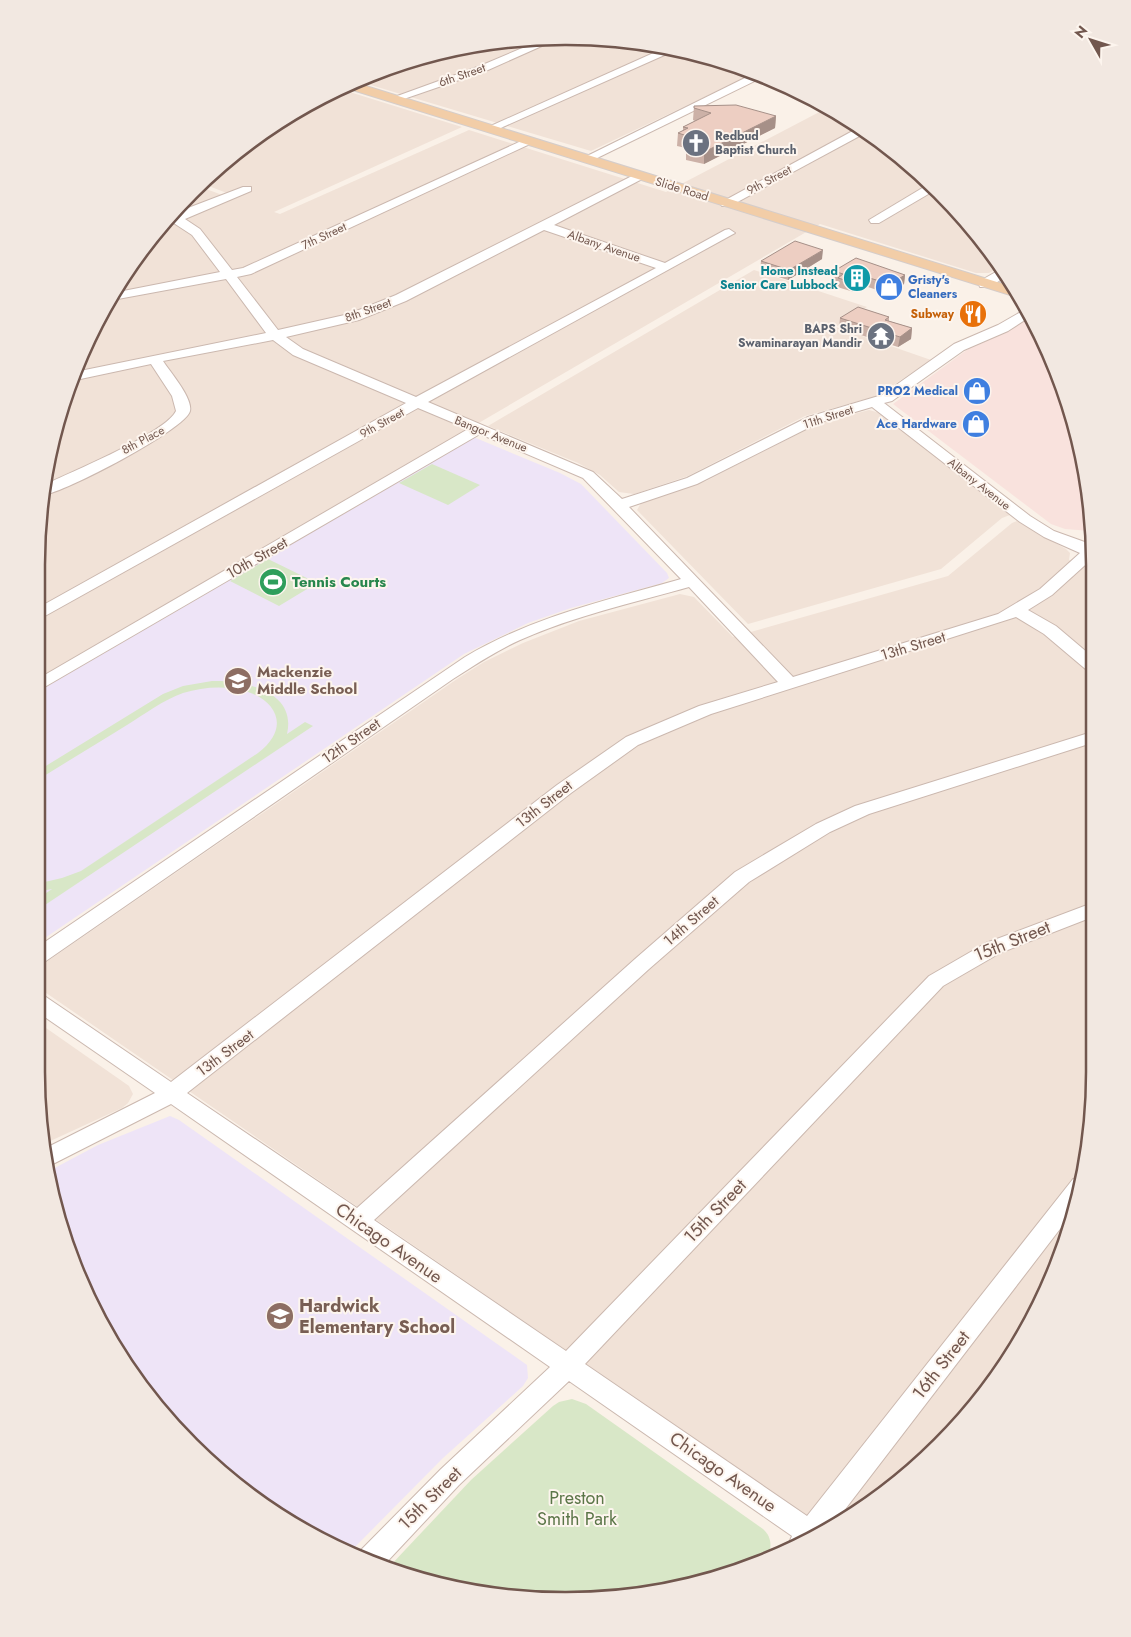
<svg xmlns="http://www.w3.org/2000/svg" width="1131" height="1637" font-family="Jost,sans-serif">
	<style>
		.residential { fill: #f1e2d7 }
		.commercial { fill: #f9e2dd }
		.education { fill: #eee4f7 }
		.green { fill: #d8e7c7 }
		.lines { fill: none; stroke-linecap: round; stroke-linejoin: round }
		.minor-casing { stroke: #cbb8af; stroke-width: 2 }
		.major-casing { stroke: #d5cdca; stroke-width: 2 }
		.minor { fill: #fff; fill-rule: evenodd }
		.major { fill: #f2cda7; fill-rule: evenodd }
		.wall { fill: #ccb1a7 }
		.shaded-wall { fill: #a69088 }
		.building { fill: #edcec2; stroke: #a69088 }
		.labels { text-anchor: middle; dominant-baseline: central; stroke-width: 4; stroke-linejoin: round; paint-order: stroke }
		.far-street-label { font-size: 12px; fill: #72574e; stroke: #fdf5ee }
		.far-worship-label { font-size: 12px; font-weight: bold; fill: #5b616d; stroke: #fdf5ee; text-anchor: start }
		.far-culture-label { font-size: 12px; font-weight: bold; fill: #0d838f; stroke: #fdf5ee; text-anchor: end }
		.far-shop-label { font-size: 12px; font-weight: bold; fill: #366cbe; stroke: #fdf5ee; text-anchor: end }
		.far-food-label { font-size: 12px; font-weight: bold; fill: #c56008; stroke: #fdf5ee; text-anchor: end }
		.street-label { font-size: 15px; fill: #72574e; stroke: #fdf5ee }
		.leisure-label { font-size: 15px; font-weight: bold; fill: #27864d; stroke: #fdf5ee; text-anchor: start }
		.education-label { font-size: 15px; font-weight: bold; fill: #785e54; stroke: #fdf5ee; text-anchor: start }
		.near-street-label { font-size: 18px; fill: #72574e; stroke: #fdf5ee }
		.near-education-label { font-size: 18px; font-weight: bold; fill: #785e54; stroke: #fdf5ee; text-anchor: start }
		.near-park-label { font-size: 18px; fill: #5b7648; stroke: #fdf5ee }
		.rim { fill: none; stroke: #72574e; stroke-width: 2.5 }
	</style>
	<rect width="100%" height="100%" fill="#faf1e8"/>
	<g class="residential">
		<path d="M566 36 669 46 755 73 591 151 364 83 466 46Z"/>
		<path d="M340 89 462 127 274 212 280 214 469 130 666 192 827 108 860 126 940 191 986 244 1000 267 989 273H976L820 224 36 681V565L46 463 64 395 107 301 191 191 198 186 233 199 237 197 201 183 272 125Z"/>
		<path d="M754 270 867 307 836 327 931 360 877 396 805 416 688 476 634 494 619 492 600 475 578 463 488 426Z"/>
		<path d="M869 410 880 413 1010 515 1002 518 941 569 748 624 637 510 641 503 706 481 812 425Z"/>
		<path d="M1017 521 1066 549 1070 553 1069 560 1087 567 1094 560 1095 1071 1085 1175 1054 1274 1005 1366 940 1446 860 1511 828 1530 36 986V971L42 965 457 679 484 662 523 643 579 621 680 594 694 597 733 637 948 576 1012 523Z"/>
		<path d="M36 1021 129 1086 133 1094 128 1103 122 1108 46 1143 36 1072Z"/>
	</g>
	<path class="commercial" d="M1030 315 1040 331 1085 463 1091 531 1065 529 1051 524 893 404 979 341Z"/>
	<g class="education">
		<path d="M471 436 560 473 581 484 667 573 669 578 662 583 571 608 528 623 464 654 36 944V691Z"/>
		<path d="M170 1116 179 1120 527 1365 528 1378 523 1386 443 1458 349 1553 272 1512 217 1470 125 1365 77 1274 54 1209 49 1171 98 1145Z"/>
	</g>
	<g class="green">
		<path d="M432 464 480 485 448 505 399 483Z"/>
		<path d="M268 559 317 583 279 606 230 581Z"/>
		<path d="M212 681C244 680 297 691 287 734L305 722 313 726 39 909 36 907V900L52 889 36 892V884L62 878 81 871 258 753C294 726 274 695 236 689 218 686 200 688 183 693 163 700 145 714 127 725 97 744 66 762 36 781V772L163 694 183 686Z"/>
		<path d="M572 1399 586 1404 763 1529C771 1536 773 1547 767 1557L668 1591 600 1600 497 1596 389 1567 471 1480 553 1406 559 1402Z"/>
	</g>
	<g class="lines">
		<defs>
			<g id="minor">
				<path d="M562 37 488 70 398 101 394 102 389 99 480 66 546 38Z"/>
				<path d="M669 46 678 49 494 131 490 132 484 129Z"/>
				<path d="M755 73 765 76 591 161 587 162 581 159Z"/>
				<path d="M860 127 867 132 730 206H722L720 203Z"/>
				<path d="M528 138 532 139V143L251 274 237 277 278 330 349 314 396 295 636 174H644V178L554 225 665 263 725 230 729 229 735 233 428 402 593 472 622 499 687 478 808 417 882 395 954 344 998 325 1026 309 1031 316 1008 331 964 350 892 401 884 403 1030 516 1054 531 1093 545 1094 557 1052 595 1028 610 1056 626 1095 659V673L1089 672 1044 634 1016 617 711 714 638 745 571 793 187 1093 357 1208 635 959 735 872 816 824 855 806 1095 731V742L869 814 830 832 749 882 649 969 374 1220 566 1351 929 976 986 943 1095 902V916L1000 953 943 986 585 1364 807 1516 1073 1179 1084 1177 1073 1212 830 1529 790 1550 788 1545 792 1536 569 1381 459 1485 383 1566 357 1557 358 1553 441 1469 550 1367 171 1104 49 1166 46 1148 155 1093 36 1011V993L43 995 171 1082 557 785 626 737 699 706 778 682 689 587C632 603 574 616 520 640 496 651 475 665 453 679L43 963 36 965V948L465 657C532 617 607 600 681 579L583 478 480 434 36 692V680L468 429 418 408 36 621V609L406 403 293 355 273 340 163 361C170 372 193 398 190 411 186 429 64 493 43 495L44 485C69 473 166 433 176 411L172 396 151 364 71 381 75 372 266 333 226 279 107 301 113 293 220 272 192 235 169 220 175 213 243 187H251V191L185 219 200 229 232 270 243 268ZM544 230 656 268 416 397 303 349 286 337 359 320 406 301ZM872 407 1020 522 1044 537 1080 553 1040 589 998 614 793 677 629 507 697 484 818 423Z"/>
				<path d="M929 184 937 189 879 223H871L869 220Z"/>
				<path d="M1001 269 1006 276 990 287H980L979 284 980 281Z"/>
			</g>
			<path id="major" d="M353 82 1013 287 1020 298 343 87Z"/>
		</defs>
		<use href="#minor" class="minor-casing"/>
		<use href="#major" class="major-casing"/>
		<use href="#minor" class="minor"/>
		<use href="#major" class="major"/>
	</g>
	<g class="wall">
		<path d="M694 106 776 116 775 128 704 164 686 160V148L677 146 678 133 683 131V127L695 121 693 120Z"/>
		<path d="M822 259 788 280 760 271 761 261Z"/>
		<path d="M834 271 905 275 904 284 889 294 865 286 854 292 837 287 838 282 833 280Z"/>
		<path d="M889 317V321L912 328 911 339 898 347 839 328 840 318Z"/>
	</g>
	<g class="shaded-wall">
		<path d="M776 116 775 128 704 164V152Z"/>
		<path d="M823 250 822 259 788 280 789 270Z"/>
		<path d="M905 275 904 284 889 294 890 284Z"/>
		<path d="M866 277 865 286 854 292 855 283Z"/>
		<path d="M912 328 911 339 898 347 900 337Z"/>
	</g>
	<g class="building">
		<path d="M736 105 776 116 704 152 686 148 700 140 678 133 688 128 683 127 711 113 694 108V106Z"/>
		<path d="M795 241 823 250 789 270 761 261Z"/>
		<path d="M856 258 905 275 890 284 866 277 855 283 838 278 843 274 834 271Z"/>
		<path d="M858 307 889 317 885 320 912 328 900 337 840 318Z"/>
	</g>
	<defs>
		<symbol id="church-disc" viewBox="-11 -11 22 22"><circle r="9.5" fill="#6b7280" stroke="#fdf5ee"/><path d="M-1.2-6h2.4v3.5h3.3v2.4h-3.3V6h-2.4V-.1h-3.3v-2.4h3.3Z" fill="#fff"/></symbol>
		<symbol id="building-disc" viewBox="-11 -11 22 22"><circle r="9.5" fill="#0f9aa8" stroke="#fdf5ee"/><path d="M-4-6H4V6H1V3H-1V6H-4ZM-2.5-4.3h1.7v1.8h-1.7ZM.8-4.3h1.7v1.8H.8ZM-2.5-1h1.7V.8h-1.7ZM.8-1h1.7V.8H.8Z" fill="#fff"/></symbol>
		<symbol id="shop-disc" viewBox="-11 -11 22 22"><circle r="9.5" fill="#3f7fe0" stroke="#fdf5ee"/><path d="M-5-2.5h2.3a2.7 3.5 0 0 1 5.4 0H5L5.5 6h-11ZM-1.5-2.5h3a1.5 2.3 0 0 0-3 0Z" fill="#fff"/></symbol>
		<symbol id="restaurant-disc" viewBox="-11 -11 22 22"><circle r="9.5" fill="#e8710a" stroke="#fdf5ee"/><path d="M-5-6h1v4h1v-4h1v4h1v-4h1v5L-1.5 .5V6h-2V.5L-5-1ZM5-6V6H3V1.5H1.5Q1.5-4 5-6Z" fill="#fff"/></symbol>
		<symbol id="temple-disc" viewBox="-11 -11 22 22"><circle r="9.5" fill="#6b7280" stroke="#fdf5ee"/><path d="M0-6L5-2H3V0L6.5 2.5H4V6H1.5V3h-3V6H-4V2.5H-6.5L-3 0V-2H-5Z" fill="#fff"/></symbol>
		<symbol id="stadium-disc" viewBox="-11 -11 22 22"><circle r="9.5" fill="#2e9e5b" stroke="#fdf5ee"/><path d="M0-5a6.5 5 0 1 0 0 10a6.5 5 0 1 0 0-10ZM-3.5-1.8h7v3.6h-7Z" fill="#fff"/></symbol>
		<symbol id="school-disc" viewBox="-11 -11 22 22"><circle r="9.5" fill="#8d6e63" stroke="#fdf5ee"/><path d="M0-5L7-2L0 1L-7-2ZM-4 1L0 2.5L4 1V4Q0 6-4 4Z" fill="#fff"/></symbol>
	</defs>
	<g fill-rule="evenodd">
		<use href="#church-disc" x="680" y="127" width="32" height="32"/>
		<use href="#building-disc" x="841" y="262" width="32" height="32"/>
		<use href="#shop-disc" x="873" y="271" width="32" height="32"/>
		<use href="#restaurant-disc" x="957" y="298" width="32" height="32"/>
		<use href="#temple-disc" x="865" y="320" width="32" height="32"/>
		<use href="#shop-disc" x="961" y="375" width="32" height="32"/>
		<use href="#shop-disc" x="960" y="408" width="32" height="32"/>
		<use href="#stadium-disc" x="257" y="566" width="32" height="32"/>
		<use href="#school-disc" x="222" y="665" width="32" height="32"/>
		<use href="#school-disc" x="264" y="1300" width="32" height="32"/>
	</g>
	<g class="labels">
		<g class="far-street-label">
			<text transform="translate(462 75) rotate(-19)">6th Street</text>
			<text transform="translate(769 180) rotate(-28)">9th Street</text>
			<text transform="translate(682 189) rotate(17)">Slide Road</text>
			<text transform="translate(324 236) rotate(-25)">7th Street</text>
			<text transform="translate(604 246) rotate(19)">Albany Avenue</text>
			<text transform="translate(368 310) rotate(-20)">8th Street</text>
			<text transform="translate(828 417) rotate(-18)">11th Street</text>
			<text transform="translate(382 423) rotate(-29)">9th Street</text>
			<text transform="translate(491 434) rotate(22)">Bangor Avenue</text>
			<text transform="translate(143 440) rotate(-28)">8th Place</text>
			<text transform="translate(979 484) rotate(38)">Albany Avenue</text>
		</g>
		<g class="far-worship-label">
			<text x="715" y="136">Redbud<tspan x="715" dy="14">Baptist Church</tspan></text>
			<text x="862" y="329" text-anchor="end">BAPS Shri<tspan x="862" dy="14">Swaminarayan Mandir</tspan></text>
		</g>
		<g class="far-culture-label">
			<text x="838" y="271">Home Instead<tspan x="838" dy="14">Senior Care Lubbock</tspan></text>
		</g>
		<g class="far-shop-label">
			<text x="908" y="280" text-anchor="start">Gristy's<tspan x="908" dy="14">Cleaners</tspan></text>
			<text x="958" y="391">PRO2 Medical</text>
			<text x="957" y="424">Ace Hardware</text>
		</g>
		<g class="far-food-label">
			<text x="954" y="314">Subway</text>
		</g>
		<g class="street-label">
			<text transform="translate(257 558) rotate(-30)">10th Street</text>
			<text transform="translate(913 646) rotate(-17)">13th Street</text>
			<text transform="translate(351 741) rotate(-35)">12th Street</text>
			<text transform="translate(544 804) rotate(-38)">13th Street</text>
			<text transform="translate(691 921) rotate(-41)">14th Street</text>
			<text transform="translate(225 1053) rotate(-37)">13th Street</text>
		</g>
		<g class="leisure-label">
			<text x="292" y="582">Tennis Courts</text>
		</g>
		<g class="education-label">
			<text x="257" y="672">Mackenzie<tspan x="257" dy="17">Middle School</tspan></text>
		</g>
		<g class="near-street-label">
			<text transform="translate(1012 941) rotate(-22)">15th Street</text>
			<text transform="translate(715 1211) rotate(-46)">15th Street</text>
			<text transform="translate(389 1243) rotate(35)">Chicago Avenue</text>
			<text transform="translate(941 1365) rotate(-52)">16th Street</text>
			<text transform="translate(723 1472) rotate(35)">Chicago Avenue</text>
			<text transform="translate(430 1498) rotate(-45)">15th Street</text>
		</g>
		<g class="near-education-label">
			<text x="299" y="1306">Hardwick<tspan x="299" dy="21">Elementary School</tspan></text>
		</g>
		<g class="near-park-label">
			<text x="577" y="1498">Preston<tspan x="577" dy="21">Smith Park</tspan></text>
		</g>
	</g>
	<path d="M0 0H1131V1637H0ZM565 45H566A520 520 0 0 1 1086 565V1072A520 520 0 0 1 566 1592H565A520 520 0 0 1 45 1072V565A520 520 0 0 1 565 45Z" fill="#f2e8e1" fill-rule="evenodd"/>
	<path class="rim" d="M565 45H566A520 520 0 0 1 1086 565V1072A520 520 0 0 1 566 1592H565A520 520 0 0 1 45 1072V565A520 520 0 0 1 565 45Z"/>
	<g transform="translate(1091 40) rotate(309)" stroke="#fdf5ee" stroke-width="4" paint-order="stroke">
	<path d="M0-4L9 19L0 12L-9 19Z" fill="#72574e"/>
	<text y="-8" font-size="14" font-weight="bold" text-anchor="middle" fill="#72574e">N</text>
	</g>
</svg>
